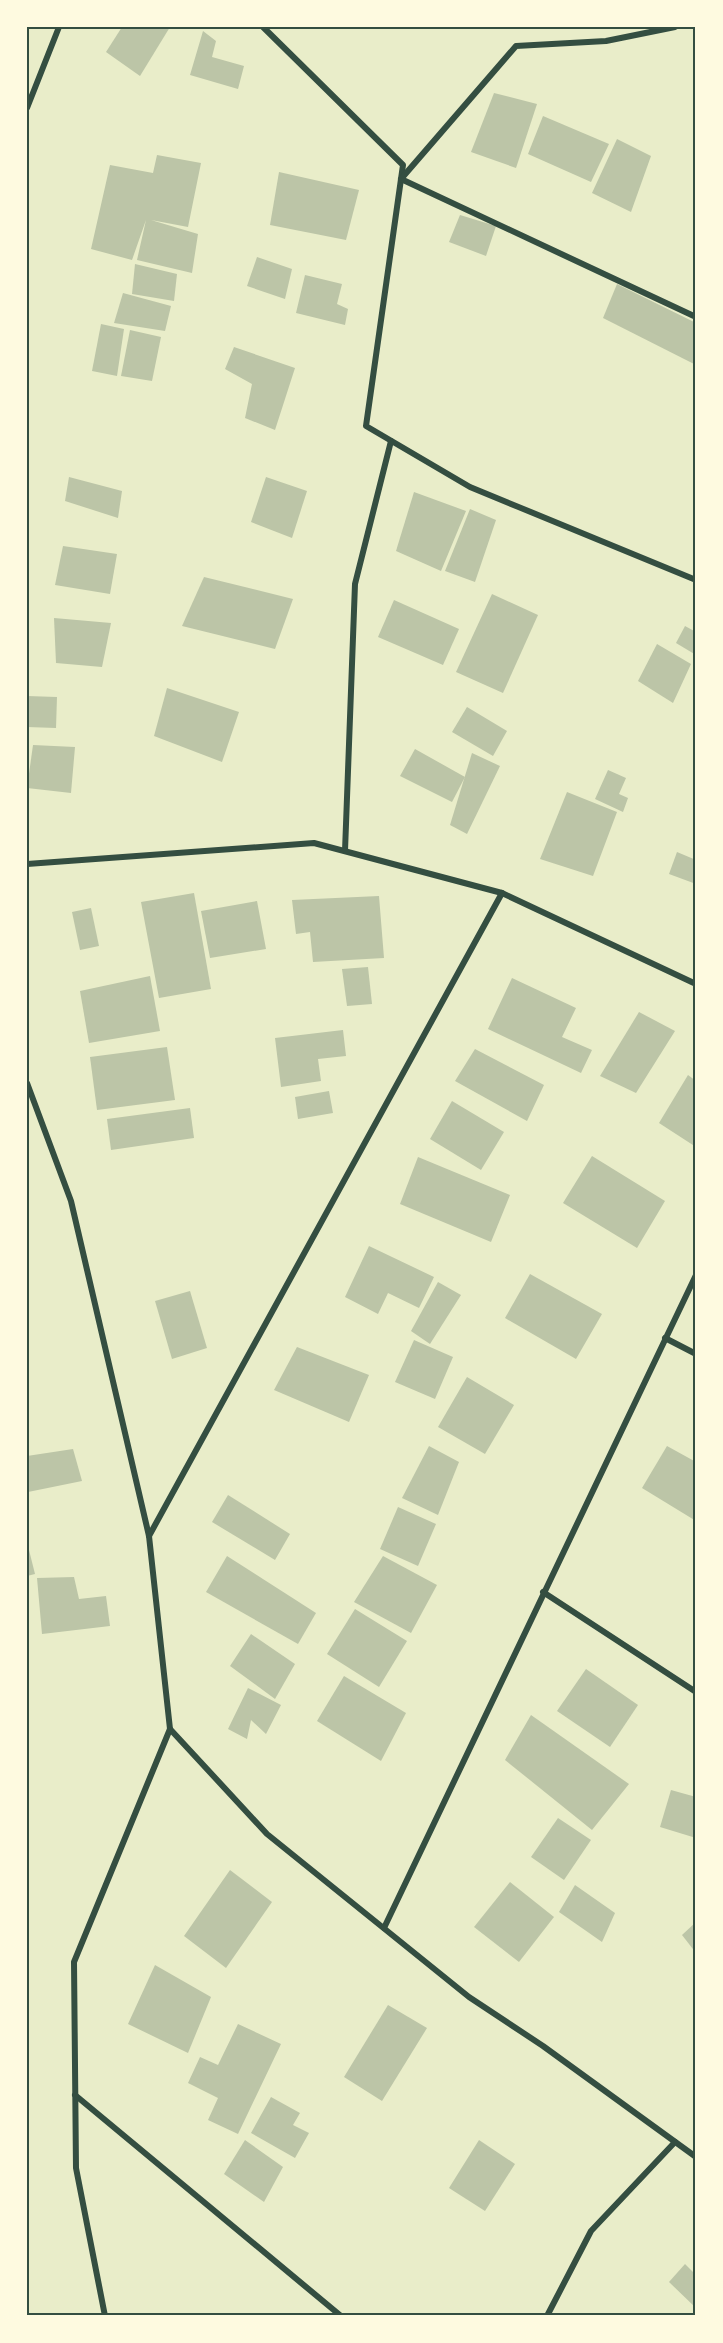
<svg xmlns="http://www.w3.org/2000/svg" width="723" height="2343" font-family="'DejaVu Sans',sans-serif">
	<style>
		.building { fill: #bcc5a7 }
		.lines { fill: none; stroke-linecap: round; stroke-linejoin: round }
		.minor { stroke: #344e41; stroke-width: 6 }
		.neatline { fill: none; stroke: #344e41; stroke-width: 2 }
	</style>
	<rect width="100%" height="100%" fill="#e9edc9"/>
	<g class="building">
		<path d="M122 27H170L140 76 106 52Z"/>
		<path d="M203 31 216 41 212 57 244 66 238 89 190 75Z"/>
		<path d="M494 93 537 104 516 168 471 152Z"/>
		<path d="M543 116 609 144 591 182 528 154Z"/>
		<path d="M617 139 651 156 631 212 592 193Z"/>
		<path d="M157 155 201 163 188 227 151 220 198 234 192 273 137 260 146 220 132 260 91 249 110 165 153 173Z"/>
		<path d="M279 172 359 190 346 240 270 225Z"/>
		<path d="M460 215 496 226 486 256 449 242Z"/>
		<path d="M257 257 292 269 285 299 247 286Z"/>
		<path d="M135 264 177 274 174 301 132 294Z"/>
		<path d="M305 275 342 284 337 304 348 309 345 325 296 313Z"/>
		<path d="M617 284 696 323V365L603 318Z"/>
		<path d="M123 293 171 306 165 331 114 323Z"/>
		<path d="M101 324 124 329 117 376 92 371Z"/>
		<path d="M130 330 161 337 152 381 121 376Z"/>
		<path d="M234 347 295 368 275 430 245 418 252 384 225 369Z"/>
		<path d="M69 477 122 491 118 518 65 501Z"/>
		<path d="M266 477 307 491 292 538 251 522Z"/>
		<path d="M414 492 466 511 441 571 396 551Z"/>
		<path d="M470 509 496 520 475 582 445 571Z"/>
		<path d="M63 546 117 554 110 594 55 585Z"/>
		<path d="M204 577 293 599 275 649 182 626Z"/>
		<path d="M492 594 538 615 503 693 456 672Z"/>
		<path d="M394 600 459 629 443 665 378 637Z"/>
		<path d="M54 618 111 623 102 667 56 663Z"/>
		<path d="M685 626 696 632V655L676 643Z"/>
		<path d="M657 644 691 664 673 703 638 681Z"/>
		<path d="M167 688 239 712 222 762 154 736Z"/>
		<path d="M27 696 57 697 56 728 27 727Z"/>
		<path d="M467 707 507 731 493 756 452 732Z"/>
		<path d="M33 745 75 747 71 793 27 788Z"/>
		<path d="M415 749 465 777 452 802 400 776Z"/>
		<path d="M472 753 500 766 467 834 450 825Z"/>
		<path d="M608 770 626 778 619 794 628 798 623 812 595 799Z"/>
		<path d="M567 792 617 812 593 876 540 859Z"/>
		<path d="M677 852 696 860V884L669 874Z"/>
		<path d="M194 893 211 989 159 998 141 902Z"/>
		<path d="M379 896 384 958 313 962 310 932 296 934 292 900Z"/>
		<path d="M257 901 266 949 210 958 201 911Z"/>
		<path d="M91 908 99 946 80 950 72 912Z"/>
		<path d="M368 967 372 1004 347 1006 342 969Z"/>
		<path d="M150 976 160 1031 89 1043 80 991Z"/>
		<path d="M512 978 576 1008 562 1037 592 1050 581 1073 488 1029Z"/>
		<path d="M639 1012 675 1031 636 1093 600 1076Z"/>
		<path d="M343 1030 346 1056 318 1059 321 1081 281 1087 275 1038Z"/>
		<path d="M167 1047 175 1100 97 1110 90 1057Z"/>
		<path d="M475 1049 544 1085 527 1121 455 1081Z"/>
		<path d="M688 1075 696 1081V1147L659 1123Z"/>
		<path d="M329 1091 333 1113 298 1119 295 1097Z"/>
		<path d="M452 1101 504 1132 481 1170 430 1139Z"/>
		<path d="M190 1108 194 1138 111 1150 107 1119Z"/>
		<path d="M592 1156 665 1201 637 1248 563 1203Z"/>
		<path d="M418 1157 510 1195 491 1242 400 1204Z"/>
		<path d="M369 1246 434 1277 419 1308 388 1293 378 1314 345 1297Z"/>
		<path d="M530 1274 602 1314 576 1359 505 1318Z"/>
		<path d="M438 1282 461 1295 430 1344 411 1331Z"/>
		<path d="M190 1291 207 1348 172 1359 155 1301Z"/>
		<path d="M414 1340 453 1357 435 1399 395 1382Z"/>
		<path d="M297 1347 369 1375 349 1422 274 1390Z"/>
		<path d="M467 1377 514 1405 485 1454 438 1427Z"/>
		<path d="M429 1446 459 1462 438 1515 402 1498Z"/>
		<path d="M667 1446 696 1462V1521L642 1488Z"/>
		<path d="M73 1449 82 1481 28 1492 27 1456Z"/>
		<path d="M228 1495 290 1534 275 1560 212 1522Z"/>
		<path d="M398 1507 436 1524 418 1566 380 1549Z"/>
		<path d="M27 1542 35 1574 27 1576Z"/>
		<path d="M227 1556 316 1613 298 1644 206 1592Z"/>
		<path d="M383 1556 437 1585 411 1633 354 1602Z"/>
		<path d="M74 1577 79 1599 106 1596 110 1626 42 1634 37 1578Z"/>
		<path d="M355 1609 407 1641 379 1687 327 1654Z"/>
		<path d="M251 1634 295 1664 275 1699 230 1666Z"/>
		<path d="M586 1669 638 1705 610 1747 557 1711Z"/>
		<path d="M344 1676 406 1713 381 1761 317 1721Z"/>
		<path d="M248 1688 281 1705 266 1734 251 1720 247 1739 228 1729Z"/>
		<path d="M531 1715 629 1784 592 1830 505 1760Z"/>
		<path d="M671 1790 696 1797V1838L660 1827Z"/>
		<path d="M558 1818 591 1840 564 1880 531 1857Z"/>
		<path d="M230 1870 272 1902 226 1968 184 1936Z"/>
		<path d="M510 1882 554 1917 519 1962 474 1927Z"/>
		<path d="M575 1885 615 1913 602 1942 559 1912Z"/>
		<path d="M696 1922V1953L682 1935Z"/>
		<path d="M155 1965 211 1997 188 2053 128 2024Z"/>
		<path d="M388 2005 427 2028 382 2101 344 2077Z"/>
		<path d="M238 2024 281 2044 238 2134 208 2120 218 2098 188 2083 200 2057 218 2065Z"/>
		<path d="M271 2097 300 2113 293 2125 309 2133 295 2158 251 2133Z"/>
		<path d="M245 2140 283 2167 264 2202 224 2174Z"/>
		<path d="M479 2140 515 2164 485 2211 449 2188Z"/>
		<path d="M685 2264 696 2275V2308L669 2282Z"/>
	</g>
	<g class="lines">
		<g class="minor">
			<path d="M263 27 403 165 366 426 470 487 696 580"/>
			<path d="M675 27 606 41 516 46 401 179 696 317"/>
			<path d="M27 108 59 27"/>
			<path d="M345 851 355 584 391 441"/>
			<path d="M27 864 314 843 502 893 696 984"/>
			<path d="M27 1083 71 1201 149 1536 170 1729 267 1834 469 1997 543 2046 696 2157"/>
			<path d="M665 1338 696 1354"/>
			<path d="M149 1536 502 893"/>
			<path d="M543 1592 696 1692"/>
			<path d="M384 1928 696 1275"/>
			<path d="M75 2095 341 2316"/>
			<path d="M105 2316 76 2168 74 1962 170 1729"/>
			<path d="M547 2316 591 2231 675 2142"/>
		</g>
	</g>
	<rect width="723" height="2343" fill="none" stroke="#fefae0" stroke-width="57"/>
	<rect x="28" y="28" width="666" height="2286" class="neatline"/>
</svg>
